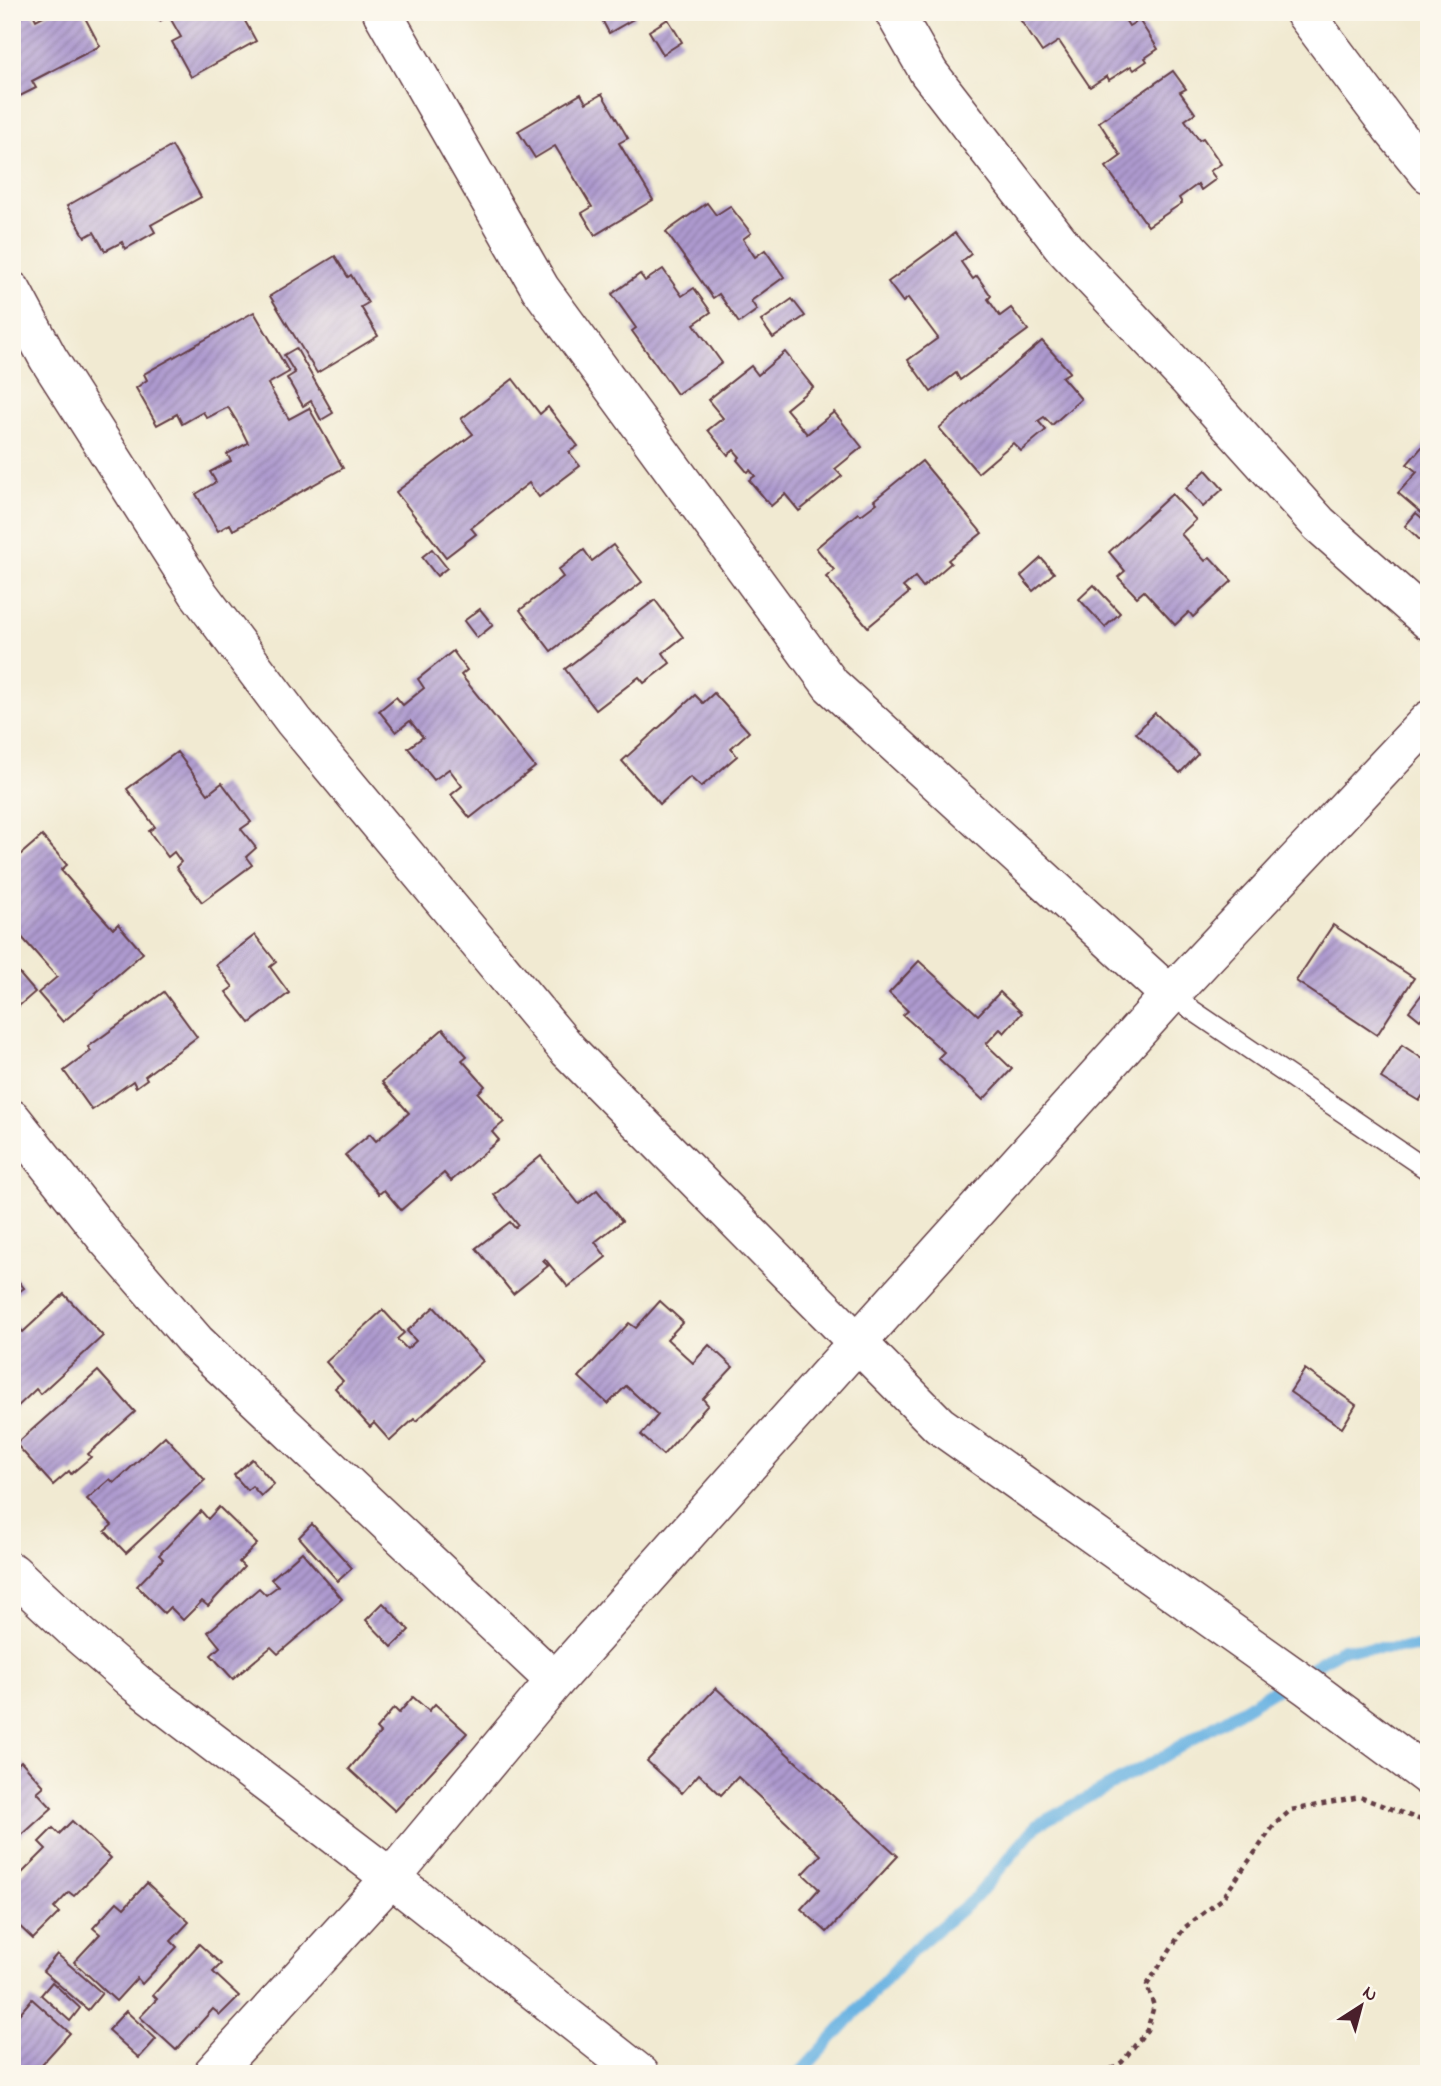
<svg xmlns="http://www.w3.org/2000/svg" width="1441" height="2086" font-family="'Indie Flower',sans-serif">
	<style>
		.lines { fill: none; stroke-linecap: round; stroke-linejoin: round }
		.stream { stroke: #6ab3e2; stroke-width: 12 }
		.building { fill: url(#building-hatch) }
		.lane-casing { stroke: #633d44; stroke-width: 22 }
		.street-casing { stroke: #633d44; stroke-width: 41 }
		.path { stroke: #633d44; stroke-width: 4.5; stroke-dasharray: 5 5; stroke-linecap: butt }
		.lane { stroke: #fff; stroke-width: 19 }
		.street { stroke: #fff; stroke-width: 38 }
	</style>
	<defs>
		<pattern id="building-hatch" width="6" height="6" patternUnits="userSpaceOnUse" patternTransform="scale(1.75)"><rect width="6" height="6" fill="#ad9acf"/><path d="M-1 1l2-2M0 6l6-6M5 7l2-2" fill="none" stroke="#8f7da8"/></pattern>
	</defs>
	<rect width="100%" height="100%" fill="#fbf7ec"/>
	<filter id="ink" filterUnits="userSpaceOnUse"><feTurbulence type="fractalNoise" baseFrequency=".0143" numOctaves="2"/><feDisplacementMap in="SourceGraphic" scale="14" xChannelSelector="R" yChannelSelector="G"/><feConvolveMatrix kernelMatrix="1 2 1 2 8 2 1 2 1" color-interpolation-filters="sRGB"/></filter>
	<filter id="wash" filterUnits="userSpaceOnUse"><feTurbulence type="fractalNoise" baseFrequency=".00686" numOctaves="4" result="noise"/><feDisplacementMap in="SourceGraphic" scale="28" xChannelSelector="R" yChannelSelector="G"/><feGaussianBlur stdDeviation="1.57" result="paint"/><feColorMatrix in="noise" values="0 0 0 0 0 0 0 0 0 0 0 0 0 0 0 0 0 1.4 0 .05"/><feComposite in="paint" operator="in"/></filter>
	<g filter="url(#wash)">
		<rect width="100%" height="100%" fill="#f1ead2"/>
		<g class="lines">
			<path class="stream" d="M799 2074 914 1949 976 1897 1037 1825 1168 1754 1342 1649 1429 1647"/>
		</g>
		<g id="blocks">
			<g class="building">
				<path d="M29 12H32L36 20 51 12H82L100 46 32 81 36 88 12 100V21Z"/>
				<path d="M155 12H240L256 41 191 77 172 42 181 37 169 16 160 21Z"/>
				<path d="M598 12H632L635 18 609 33Z"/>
				<path d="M1015 12H1120L1129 26 1139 20 1158 49 1145 58 1147 61 1134 70 1131 66 1109 80 1107 76 1090 87 1059 41 1042 52Z"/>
				<path d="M668 19 682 42 663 54 649 31Z"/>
				<path d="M1173 71 1186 89 1180 92 1195 113 1185 120 1199 140 1203 138 1221 164 1210 171 1216 179 1201 190 1198 184 1179 198 1182 203 1148 226 1106 167 1121 156 1099 122Z"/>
				<path d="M581 94 586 103 602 94 628 138 619 143 653 200 595 235 582 213 592 207 555 146 535 158 518 131Z"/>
				<path d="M172 146 201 197 151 225 155 232 125 249 122 242 105 251 94 232 85 237 67 206Z"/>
				<path d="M707 203 716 215 730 206 751 233 743 239 755 257 765 250 784 277 751 301 757 310 739 323 719 294 713 298 666 232Z"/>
				<path d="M955 233 971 254 961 262 973 279 977 276 991 296 988 299 1000 316 1011 308 1028 330 960 380 956 373 931 392 908 360 938 338 908 298 903 302 888 282Z"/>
				<path d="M335 256 348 277 351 275 368 303 361 307 378 336 317 373 270 296Z"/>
				<path d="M663 269 682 296 694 288 711 312 694 324 722 363 677 394 632 331 636 328 612 294 640 274 645 281Z"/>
				<path d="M792 299 805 316 773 338 761 321Z"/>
				<path d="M254 312 289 372 268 384 278 402 289 419 309 408 343 468 233 530 230 524 218 531 196 494 216 482 210 472 231 461 227 454 248 443 239 425 228 407 207 418 203 412 182 424 177 414 157 425 136 388 147 380 144 374Z"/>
				<path d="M1042 341 1070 372 1062 377 1081 399 1052 425 1044 417 1038 421 1046 430 1021 451 1013 443 978 473 939 428Z"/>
				<path d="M296 348 333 413 321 420 311 401 303 406 287 378 295 373 284 355Z"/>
				<path d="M785 352 813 387 786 409 807 434 834 412 862 447 835 469 842 476 799 511 785 494 771 506 749 480 755 476 750 470 747 472 737 460 740 457 734 450 728 455 708 430 723 418 708 400 751 366 758 375Z"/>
				<path d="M513 379 540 414 548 407 578 446 569 452 580 466 539 497 529 483 471 528 476 534 446 557 396 492 473 434 461 419Z"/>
				<path d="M1429 439V514L1426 517 1398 493 1417 472 1407 464Z"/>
				<path d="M922 461 982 533 948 560 951 563 923 587 915 577 903 587 909 593 868 627 826 577 834 570 816 548 858 513 861 515 877 503 874 500Z"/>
				<path d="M1206 470 1223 489 1203 507 1186 488Z"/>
				<path d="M1172 494 1196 520 1181 534 1205 561 1210 557 1232 581 1193 617 1189 612 1175 625 1144 591 1137 597 1118 577 1125 571 1109 552Z"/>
				<path d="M1416 513 1429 524V530L1420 540 1405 526Z"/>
				<path d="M613 545 642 582 551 651 520 610 563 577 558 570 584 550 592 561Z"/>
				<path d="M432 549 447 568 437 576 422 557Z"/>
				<path d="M1041 558 1054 573 1033 591 1021 576Z"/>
				<path d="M1094 585 1120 613 1105 627 1079 599Z"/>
				<path d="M655 600 683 637 663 653 670 663 644 683 639 677 596 710 565 669Z"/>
				<path d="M480 609 493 625 477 638 464 621Z"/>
				<path d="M453 651 467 670 461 675 535 767 470 818 451 795 462 786 449 769 434 780 408 748 423 737 410 721 396 732 379 711 396 697 403 705 424 688 418 679Z"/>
				<path d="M714 693 749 732 731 748 737 756 701 787 690 777 660 804 622 761 695 695 703 703Z"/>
				<path d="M1155 713 1198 754 1180 773 1136 733Z"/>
				<path d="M177 752 208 794 222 783 251 822 241 829 256 848 246 857 252 865 202 902 176 867 181 862 174 852 168 857 149 831 155 827 127 789Z"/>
				<path d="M42 836 67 865 61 870 87 900 113 929 118 924 143 953 63 1022 38 993 57 977 12 926V862Z"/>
				<path d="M1333 925 1414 978 1377 1035 1296 981Z"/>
				<path d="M255 935 276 962 270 967 289 993 250 1023 226 992 233 987 216 965Z"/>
				<path d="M919 961 978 1015 1000 992 1022 1013 1004 1033 1000 1029 986 1044 1012 1069 983 1100 938 1058 944 1052 903 1015 908 1011 889 993Z"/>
				<path d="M12 965 35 992 12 1012Z"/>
				<path d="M1429 985V1009L1420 1020 1409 1011Z"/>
				<path d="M164 992 197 1037 145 1076 147 1079 136 1087 133 1081 92 1110 64 1071 91 1051 88 1047Z"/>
				<path d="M443 1029 467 1056 462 1060 485 1086 478 1093 504 1122 492 1132 499 1140 451 1181 444 1173 401 1210 384 1190 379 1194 345 1155 370 1134 376 1141 409 1113 382 1082Z"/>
				<path d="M1402 1045 1429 1063V1086L1419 1101 1381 1078Z"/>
				<path d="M541 1156 579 1204 597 1190 622 1221 595 1242 606 1257 568 1287 545 1259 543 1261 548 1266 513 1294 476 1248 510 1222 515 1228 518 1225 494 1195Z"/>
				<path d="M12 1273 24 1288 12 1297Z"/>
				<path d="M64 1294 103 1336 40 1394 36 1389 12 1412V1320L23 1332Z"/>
				<path d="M660 1301 683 1322 667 1339 693 1363 709 1345 733 1367 703 1399 708 1405 663 1455 641 1435 658 1415 626 1386 608 1404 579 1377 629 1323 636 1328Z"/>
				<path d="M434 1307 483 1361 416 1421 414 1419 390 1441 374 1423 370 1427 335 1388 343 1381 326 1362 383 1310 404 1333 397 1339 407 1349 416 1341 407 1331Z"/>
				<path d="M1305 1369 1356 1405 1342 1428 1290 1392Z"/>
				<path d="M98 1371 135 1412 88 1454 91 1457 71 1474 69 1471 53 1485 16 1444Z"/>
				<path d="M165 1436 205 1480 126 1553 105 1531 112 1525 87 1499 110 1479 114 1483Z"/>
				<path d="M252 1459 274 1484 261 1496 252 1486 247 1490 234 1475Z"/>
				<path d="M219 1507 257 1544 239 1562 244 1567 208 1606 202 1601 183 1620 170 1607 164 1613 137 1586 163 1559 159 1555 201 1511 208 1519Z"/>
				<path d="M312 1524 352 1568 338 1581 299 1537Z"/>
				<path d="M302 1552 342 1599 278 1654 271 1647 233 1679 211 1655 220 1647 208 1632 259 1588 266 1595 278 1586 271 1579Z"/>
				<path d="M383 1603 409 1630 392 1647 366 1620Z"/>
				<path d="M716 1688 898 1856 827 1932 801 1909 819 1889 803 1874 821 1855 738 1777 721 1795 699 1774 682 1793 647 1761Z"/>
				<path d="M413 1697 429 1711 435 1704 467 1733 395 1811 349 1769 380 1733 376 1729 394 1708 399 1713Z"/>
				<path d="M21 1761 44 1786 37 1792 52 1808 12 1844V1764L15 1767Z"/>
				<path d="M72 1821 111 1858 74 1896 69 1892 54 1908 59 1913 33 1939 12 1919V1883L46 1849 39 1842 53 1828 59 1834Z"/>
				<path d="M147 1883 189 1922 171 1941 177 1947 142 1984 137 1978 116 2001 74 1962 100 1934 93 1928 117 1902 124 1908Z"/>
				<path d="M199 1944 221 1964 213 1972 239 1996 220 2015 213 2009 176 2050 140 2017 157 1999 153 1995Z"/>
				<path d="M57 1954 102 1993 88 2010 43 1971Z"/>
				<path d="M52 1982 80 2008 70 2021 41 1995Z"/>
				<path d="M32 1999 70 2033 33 2074H12V2018L14 2020Z"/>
				<path d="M126 2011 156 2039 139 2058 108 2030Z"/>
			</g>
		</g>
	</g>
	<g filter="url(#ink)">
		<use href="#blocks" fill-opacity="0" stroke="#633d44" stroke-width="2"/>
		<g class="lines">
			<defs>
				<path id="lane" d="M1170 995 1429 1171"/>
				<g id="street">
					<path d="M382 12 540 288 831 685 1170 995"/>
					<path d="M894 12 929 73 1065 249 1189 380 1319 524 1429 621"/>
					<path d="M1304 12 1392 129 1429 174"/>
					<path d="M12 291 48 358 198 593 294 721 568 1050 939 1425 1308 1687 1429 1777"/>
					<path d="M12 1119 106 1238 196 1342 555 1681"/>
					<path d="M12 1572 82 1637 138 1685 391 1878 640 2074"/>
					<path d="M212 2074 391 1878 555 1681 857 1343 1170 995 1429 720"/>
				</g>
			</defs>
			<use href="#lane" class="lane-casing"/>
			<use href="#street" class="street-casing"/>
			<path class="path" d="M1103 2074 1122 2062 1147 2030 1154 2006 1147 1985 1184 1928 1222 1899 1275 1824 1291 1810 1360 1797 1429 1823"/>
			<use href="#lane" class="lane"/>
			<use href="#street" class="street"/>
		</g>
	</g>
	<rect width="1441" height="2086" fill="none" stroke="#fbf7ec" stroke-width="42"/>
	<g transform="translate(1361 2006) rotate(36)" stroke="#fbf7ec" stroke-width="5" paint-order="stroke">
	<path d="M0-5L12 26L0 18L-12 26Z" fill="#4a1f2b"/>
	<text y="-10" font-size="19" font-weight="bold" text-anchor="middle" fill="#4a1f2b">N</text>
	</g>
</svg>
